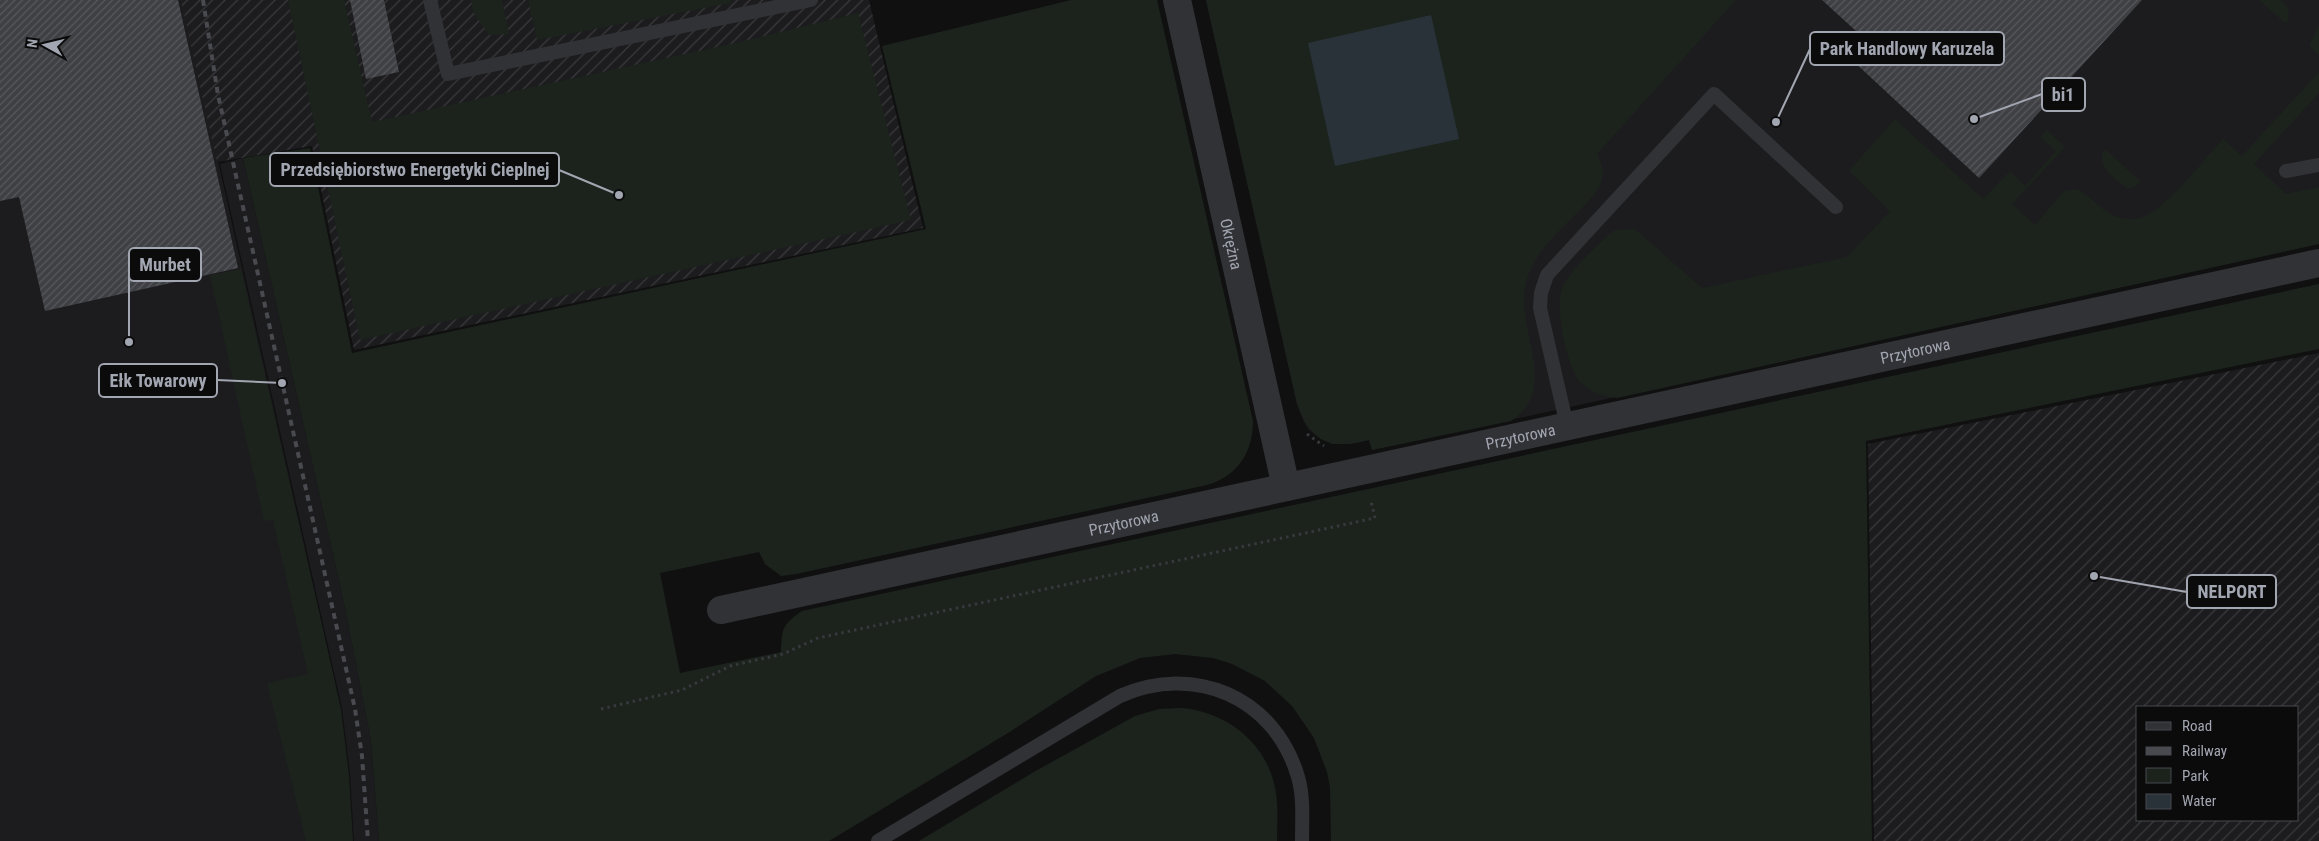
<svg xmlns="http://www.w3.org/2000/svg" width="2319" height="841" font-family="'Roboto Condensed',sans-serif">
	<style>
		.built { fill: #1c1c1e }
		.industrial { fill: url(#industrial-furrows); fill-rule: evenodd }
		.green { fill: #1c231d }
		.water { fill: #2a3239 }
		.building { fill: url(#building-hatch) }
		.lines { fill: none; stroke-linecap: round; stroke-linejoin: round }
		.path { stroke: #37393d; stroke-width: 3; stroke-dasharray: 2.5 4; stroke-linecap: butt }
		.service { stroke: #313236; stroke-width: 14 }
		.minor { stroke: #313236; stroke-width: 28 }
		.rail { stroke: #484a4f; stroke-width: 4; stroke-dasharray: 6 5; stroke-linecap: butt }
		.labels { text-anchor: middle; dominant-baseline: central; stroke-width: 4.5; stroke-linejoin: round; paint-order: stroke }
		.street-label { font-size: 16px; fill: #a2a6b1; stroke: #0b0b0c }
		.leader { fill: none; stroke: #a2a6b1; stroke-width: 2 }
		.callout-dot { fill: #a2a6b1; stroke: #0b0b0c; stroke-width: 2 }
		.callout { fill: #0b0b0c; stroke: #a2a6b1; stroke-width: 2 }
		.callout-label { font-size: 18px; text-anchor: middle; font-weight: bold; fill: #a2a6b1 }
	</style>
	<defs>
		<pattern id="industrial-furrows" width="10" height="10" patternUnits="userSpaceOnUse" patternTransform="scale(1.25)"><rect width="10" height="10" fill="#1c1c1e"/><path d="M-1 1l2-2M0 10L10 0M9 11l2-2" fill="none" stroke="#3a3a3c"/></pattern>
		<pattern id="building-hatch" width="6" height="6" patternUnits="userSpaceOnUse" patternTransform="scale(1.25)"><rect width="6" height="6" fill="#3f4044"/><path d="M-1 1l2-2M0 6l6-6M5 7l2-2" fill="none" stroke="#58595d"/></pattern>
	</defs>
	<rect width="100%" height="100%" fill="#101011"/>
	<g class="built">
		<path d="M0 0H182L335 683 308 841H0Z"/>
		<path d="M1206 0H2319V244L1372 450 1369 440 1351 444H1332L1320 438 1309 430 1304 422 1297 404Z"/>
		<path d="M243 158 344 603 371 741 379 841H354L350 774 342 708 220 164Z"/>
	</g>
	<g class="industrial">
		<path d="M181 0H869L923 228 354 350 312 146 217 162Z"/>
		<path d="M2319 353V841H1874L1868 444ZM2298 707V820H2138V707Z"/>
	</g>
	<g class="green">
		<path d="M288 0H344L372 122 740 42 858 13 911 220 360 340Z"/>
		<path d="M471 0H502L509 34 489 35 473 12Z"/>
		<path d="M528 0H731L730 3 537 40Z"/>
		<path d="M1071 0H1157L1253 421C1253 452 1238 476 1207 485L796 574 781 576 765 564 759 552 660 573 680 673 781 652C782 628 782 625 802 611L2319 284V349L1866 441 1872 841H1331L1330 787 1327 772 1314 738 1292 706 1265 681 1232 664 1213 658 1175 654 1140 658 1096 676 1008 733 829 841H379L371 741 344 603 243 158 310 148 352 353 926 229 882 46Z"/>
		<path d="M1206 0H1736L1597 154C1601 162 1605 171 1602 180 1599 191 1590 199 1582 208 1563 228 1537 249 1528 276 1510 326 1564 386 1511 421L1372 450 1369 440C1329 450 1312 443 1297 404Z"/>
		<path d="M2259 0H2281C2290 8 2291 14 2286 24Z"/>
		<path d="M2319 25V55L2309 46Z"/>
		<path d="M2319 72V93L2254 164 2286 194 2319 187V244L1617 398C1604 396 1592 393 1582 384 1567 370 1553 305 1563 286 1573 267 1593 250 1608 235L1615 230 1635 229 1702 288 1847 257 1890 211 1849 171 1895 119 1983 199 2010 171 2025 186 2056 151 2040 137 2047 130 2065 147 2012 204 2035 225 2064 191 2075 189C2091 194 2098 209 2113 215 2122 219 2133 221 2143 217 2169 206 2203 160 2223 139L2242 156Z"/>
		<path d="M2106 150 2141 182 2132 188H2127C2115 179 2100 169 2102 153Z"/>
		<path d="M241 269 341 709 349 775 353 841H306L267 683 308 674 273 520 264 521 210 275Z"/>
		<path d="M1182 708C1225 712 1263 740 1274 783 1279 802 1277 822 1277 841H919L1032 773 1135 716 1159 709Z"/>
	</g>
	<path class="water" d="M1431 15 1459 139 1335 166 1308 43Z"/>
	<g class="building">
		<path d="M0 0H178L238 268 45 311 19 197 0 201Z"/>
		<path d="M350 0H384L399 72 366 79Z"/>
		<path d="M1822 0H2142L1979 178 1852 60 1868 42Z"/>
	</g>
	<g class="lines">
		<g class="path">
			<path d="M1307 434 1324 446"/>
			<path d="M601 709 682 690 730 666 783 654 818 638 1375 518 1371 501"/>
		</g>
		<g class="service">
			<path d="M430 0 448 74 811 0"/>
			<path d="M2286 171 2319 165"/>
			<path d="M1567 426 1540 308 1541 293 1547 275 1714 94 1836 207"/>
			<path d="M878 841 1120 696C1194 663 1275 697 1298 777 1304 797 1302 820 1302 841"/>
		</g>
		<g class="minor">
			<path id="s1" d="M1177 0 1286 487"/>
			<path id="s2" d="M721 610 2319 263"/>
		</g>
		<path class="rail" d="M203 0 218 95 355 709 362 756 368 841"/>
	</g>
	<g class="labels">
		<g class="street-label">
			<text stroke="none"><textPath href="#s1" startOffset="250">Okrężna</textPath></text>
			<text stroke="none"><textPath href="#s2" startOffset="1222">Przytorowa</textPath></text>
			<text stroke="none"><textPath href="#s2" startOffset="818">Przytorowa</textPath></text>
			<text stroke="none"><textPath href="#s2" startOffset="412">Przytorowa</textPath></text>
		</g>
	</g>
	<path class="leader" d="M1776 122L1810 49M1974 119L2042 94M619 195L559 170M129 342L129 265M282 383L217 380M2094 576L2187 592"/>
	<g class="callout-dot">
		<circle cx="1776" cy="122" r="5"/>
		<circle cx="1974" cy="119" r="5"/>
		<circle cx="619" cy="195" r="5"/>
		<circle cx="129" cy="342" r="5"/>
		<circle cx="282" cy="383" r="5"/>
		<circle cx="2094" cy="576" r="5"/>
	</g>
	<g class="callout">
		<rect x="1810" y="32" width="194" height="33" rx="5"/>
		<rect x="2042" y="78" width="43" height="33" rx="5"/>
		<rect x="270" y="153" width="289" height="33" rx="5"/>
		<rect x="129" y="248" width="72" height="33" rx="5"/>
		<rect x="99" y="364" width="118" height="33" rx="5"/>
		<rect x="2187" y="575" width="89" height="33" rx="5"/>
	</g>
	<g class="callout-label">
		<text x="1907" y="55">Park Handlowy Karuzela</text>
		<text x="2063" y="101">bi1</text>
		<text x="415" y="176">Przedsiębiorstwo Energetyki Cieplnej</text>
		<text x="165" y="271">Murbet</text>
		<text x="158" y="387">Ełk Towarowy</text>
		<text x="2232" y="598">NELPORT</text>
	</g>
	<rect x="2136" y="706" width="162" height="115" fill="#0b0b0c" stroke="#47494e"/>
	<rect x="2146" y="722" width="25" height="8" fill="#313236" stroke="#47494e"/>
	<text x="2182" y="731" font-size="15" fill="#a2a6b1">Road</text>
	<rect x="2146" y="747" width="25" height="8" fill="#484a4f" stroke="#47494e"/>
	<text x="2182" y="756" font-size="15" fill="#a2a6b1">Railway</text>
	<rect x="2146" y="768" width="25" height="15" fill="#1c231d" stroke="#47494e"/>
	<text x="2182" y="781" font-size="15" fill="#a2a6b1">Park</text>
	<rect x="2146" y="794" width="25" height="15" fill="#2a3239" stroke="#47494e"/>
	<text x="2182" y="806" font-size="15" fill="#a2a6b1">Water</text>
	<g transform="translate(45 45) rotate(278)" stroke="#0b0b0c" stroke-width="4" paint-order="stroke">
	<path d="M0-4L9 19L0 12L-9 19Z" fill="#a2a6b1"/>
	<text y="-8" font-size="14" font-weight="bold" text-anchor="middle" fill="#a2a6b1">N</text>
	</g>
</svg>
